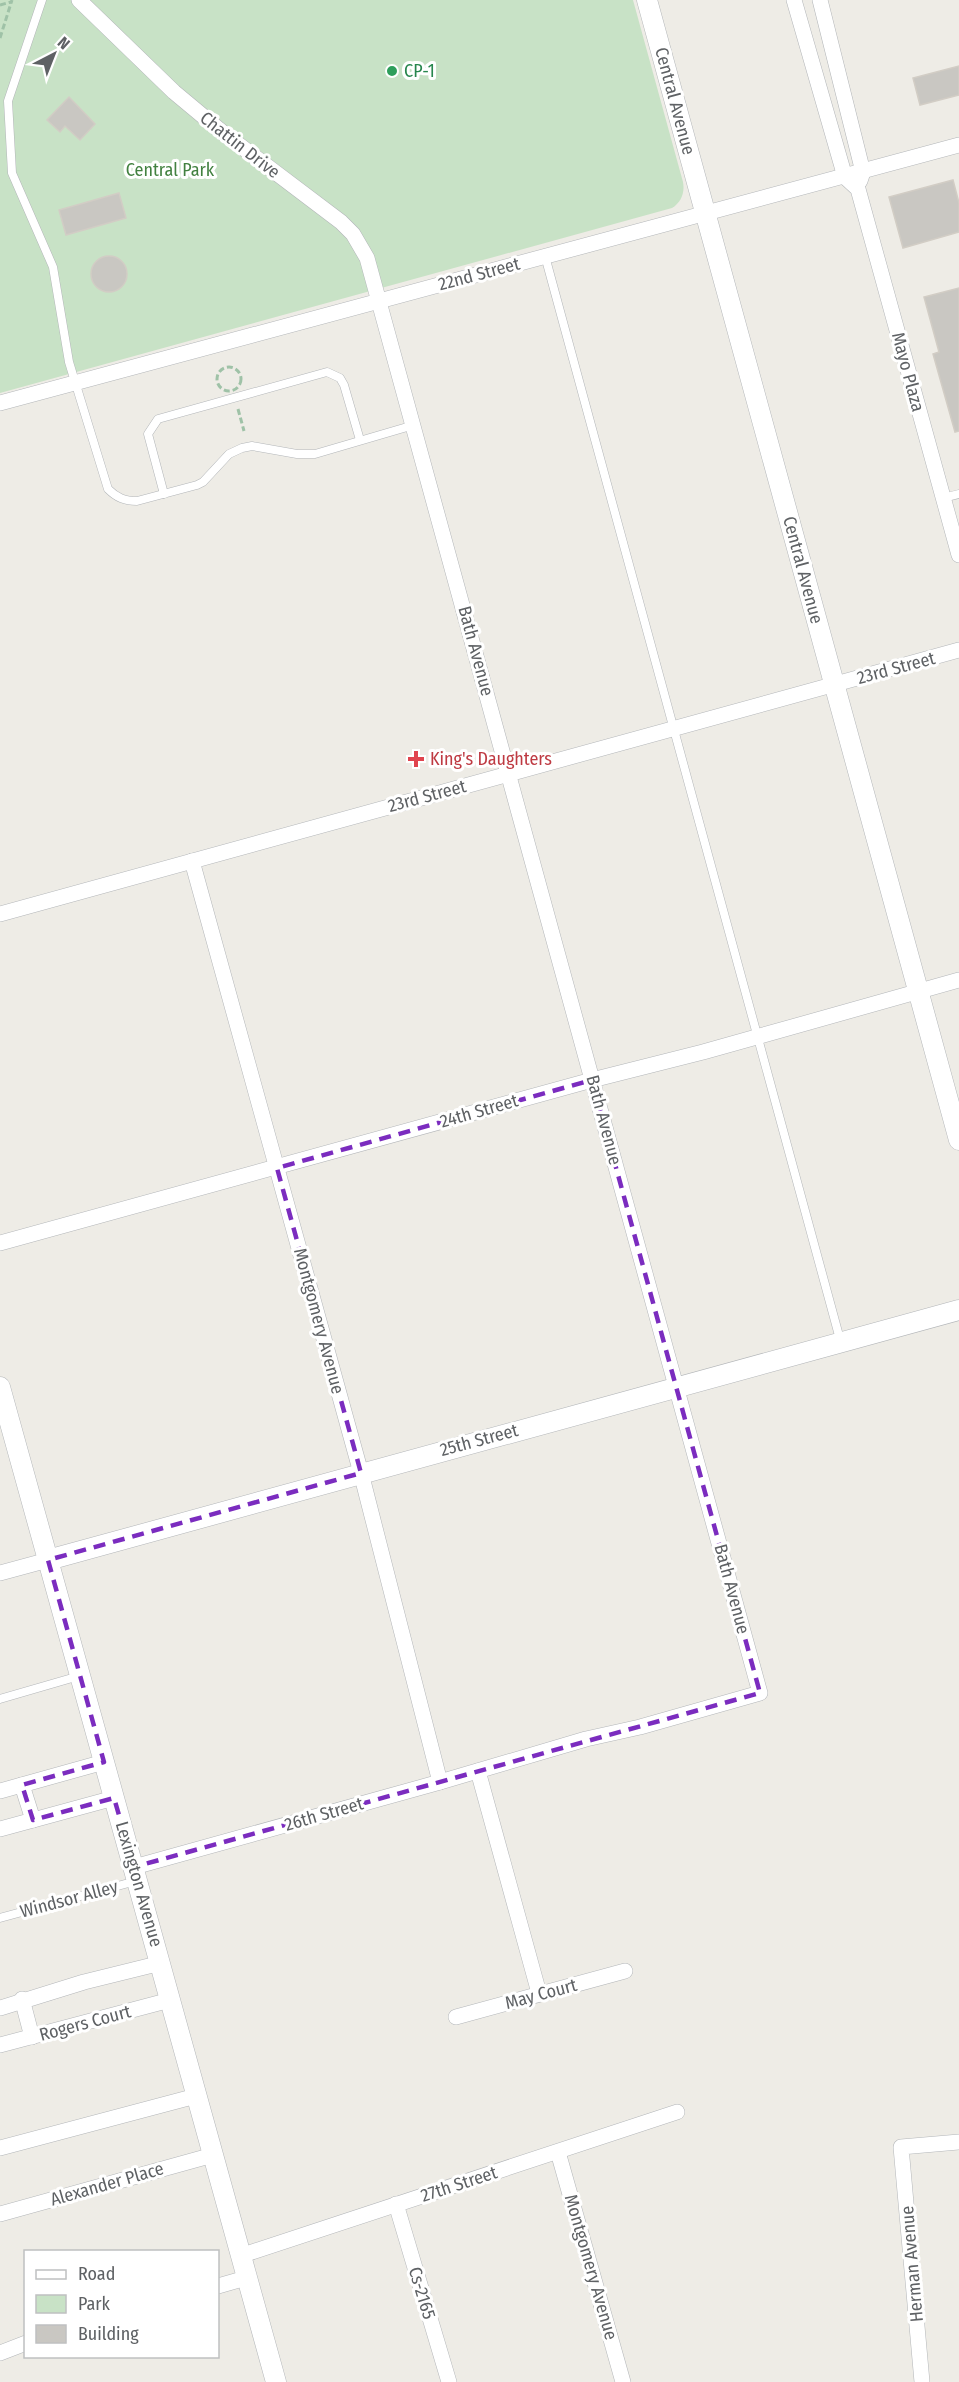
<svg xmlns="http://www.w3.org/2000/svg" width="959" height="2382" font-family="'Fira Sans Condensed',sans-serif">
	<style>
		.green { fill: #c8e2c6 }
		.building { fill: #c9c7c2; stroke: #d2cdc5; stroke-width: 1.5 }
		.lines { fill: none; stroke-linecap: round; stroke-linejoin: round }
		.service-casing { stroke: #b3b6b9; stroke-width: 9 }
		.minor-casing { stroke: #b3b6b9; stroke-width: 16 }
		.tertiary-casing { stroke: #b3b6b9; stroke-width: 21 }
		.path { stroke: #9fc2a7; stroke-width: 3; stroke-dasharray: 6 3; stroke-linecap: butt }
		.service { stroke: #fff; stroke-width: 8 }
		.minor { stroke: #fff; stroke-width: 15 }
		.tertiary { stroke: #fff; stroke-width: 20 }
		.marked { fill: none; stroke: #7b2cbf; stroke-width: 4.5; stroke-dasharray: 12 8; stroke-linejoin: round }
		.leisure-dot { fill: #2e9e5b; stroke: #fff; stroke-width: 2 }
		.health-dot { fill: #e0444e; stroke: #fff; stroke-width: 2 }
		.labels { text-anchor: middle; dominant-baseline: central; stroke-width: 6; stroke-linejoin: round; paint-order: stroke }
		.leisure-label { font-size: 18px; fill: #27864d; stroke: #fff; text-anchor: start }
		.street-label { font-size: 18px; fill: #5e6164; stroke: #fff }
		.park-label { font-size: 18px; fill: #428140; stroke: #fff }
		.health-label { font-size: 18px; fill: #be3a42; stroke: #fff; text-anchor: start }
	</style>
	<rect width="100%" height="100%" fill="#eeece6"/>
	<path class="green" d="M0 0H633L683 182C685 193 681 202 672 208L0 393Z"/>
	<g class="building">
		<path d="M959 66V95L920 105 913 78Z"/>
		<path d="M69 97 95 124 80 140 65 126 60 132 47 120Z"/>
		<path d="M953 180 959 203V232L903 248 889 197Z"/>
		<path d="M119 193 126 218 66 235 59 210Z"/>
		<circle cx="109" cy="274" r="18"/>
		<path d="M959 288V431L955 432 933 354 939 352 924 297Z"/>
	</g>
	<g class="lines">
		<defs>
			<g id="service">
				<path d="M42 0 8 101 12 173 53 267 69 362 108 489C117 498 125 501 137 501L197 485 203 482 229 454 242 448 252 446 297 454H315L414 425"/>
				<path d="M545 256 841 1343"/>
				<path d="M164 494 148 434 158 419 327 372 340 378 344 385 360 440"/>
				<path d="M943 498 959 494"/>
				<path d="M0 1699 79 1676"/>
				<path d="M0 1918 136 1881"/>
			</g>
			<g id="minor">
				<path d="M79 0 174 92 222 132 341 222 353 234 367 258 760 1693 640 1727 586 1739 440 1782 134 1867"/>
				<path d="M794 0 845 177 858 189 959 555"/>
				<path d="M820 0 863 172 860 181"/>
				<path d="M0 403 959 145"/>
				<path d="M192 861 361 1473 440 1782"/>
				<path d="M0 914 959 650"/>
				<path d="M0 1243 592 1080 703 1052 959 980"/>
				<path d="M0 1573 48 1560"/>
				<path d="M478 1771 539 1993"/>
				<path d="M22 1785 33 1820"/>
				<path d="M0 1791 104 1762"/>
				<path d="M0 1829 114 1798"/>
				<path d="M22 1999 32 2037"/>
				<path d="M0 2008 84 1982 161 1963"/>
				<path d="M456 2017 625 1971"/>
				<path d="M0 2045 170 2000"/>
				<path d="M0 2148 196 2096"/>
				<path d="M558 2152 623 2382"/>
				<path d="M396 2204 449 2382"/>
				<path d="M0 2214 213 2155"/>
				<path d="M240 2256 677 2112"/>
				<path d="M218 2286 246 2278"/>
				<path d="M0 2353 26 2343"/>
				<path d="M922 2382 901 2147 959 2142"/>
			</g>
			<g id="tertiary">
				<path d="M647 0 959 1140"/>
				<path d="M0 1387 276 2382"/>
				<path d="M48 1560 959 1310"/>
			</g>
		</defs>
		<use href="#service" class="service-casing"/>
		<use href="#minor" class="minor-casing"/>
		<use href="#tertiary" class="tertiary-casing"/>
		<g class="path">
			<path d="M0 5 11 2"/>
			<path d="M0 38 12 0"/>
			<circle cx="229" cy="379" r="12"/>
			<path d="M238 409 244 431"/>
		</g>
		<use href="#service" class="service"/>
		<use href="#minor" class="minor"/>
		<use href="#tertiary" class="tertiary"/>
	</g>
	<path class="marked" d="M592 1080 760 1693 134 1867 114 1798 33 1820 22 1785 104 1762 48 1560 361 1473 277 1168Z"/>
	<circle class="leisure-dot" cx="392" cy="71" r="6"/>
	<path class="health-dot" d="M413 750h6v6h6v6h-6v6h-6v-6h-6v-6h6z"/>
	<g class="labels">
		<g class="leisure-label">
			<text x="404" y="71">CP-1</text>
		</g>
		<g class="street-label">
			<text transform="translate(675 101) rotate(75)">Central Avenue</text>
			<text transform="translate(240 145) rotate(38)">Chattin Drive</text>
			<text transform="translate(479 274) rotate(-15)">22nd Street</text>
			<text transform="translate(908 372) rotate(75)">Mayo Plaza</text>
			<text transform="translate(803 570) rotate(75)">Central Avenue</text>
			<text transform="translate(476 651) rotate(75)">Bath Avenue</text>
			<text transform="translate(896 668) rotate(-15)">23rd Street</text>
			<text transform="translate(427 796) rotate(-15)">23rd Street</text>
			<text transform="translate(479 1111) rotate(-16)">24th Street</text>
			<text transform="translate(604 1120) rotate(75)">Bath Avenue</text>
			<text transform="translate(319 1321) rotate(75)">Montgomery Avenue</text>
			<text transform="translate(479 1440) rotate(-15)">25th Street</text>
			<text transform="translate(732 1589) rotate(75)">Bath Avenue</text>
			<text transform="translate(324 1814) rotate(-16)">26th Street</text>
			<text transform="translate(139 1884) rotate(74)">Lexington Avenue</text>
			<text transform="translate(69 1899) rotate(-15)">Windsor Alley</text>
			<text transform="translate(541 1994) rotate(-15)">May Court</text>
			<text transform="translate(85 2023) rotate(-15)">Rogers Court</text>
			<text transform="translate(107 2184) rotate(-16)">Alexander Place</text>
			<text transform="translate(459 2184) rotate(-18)">27th Street</text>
			<text transform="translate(912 2264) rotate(-95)">Herman Avenue</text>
			<text transform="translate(591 2267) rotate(74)">Montgomery Avenue</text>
			<text transform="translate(422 2293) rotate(73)">Cs-2165</text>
		</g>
		<g class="park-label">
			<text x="170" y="170">Central Park</text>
		</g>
		<g class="health-label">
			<text x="430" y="759">King's Daughters</text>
		</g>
	</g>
	<rect x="24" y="2250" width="195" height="108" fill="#ffffff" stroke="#bfc0c1" stroke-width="1.5"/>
	<rect x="36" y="2270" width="30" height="9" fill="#ffffff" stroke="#bfc0c1" stroke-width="1.5"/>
	<text x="78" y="2280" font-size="18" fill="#5e6164">Road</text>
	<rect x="36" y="2295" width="30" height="18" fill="#c8e2c6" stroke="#bfc0c1" stroke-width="1.5"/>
	<text x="78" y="2310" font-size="18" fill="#5e6164">Park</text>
	<rect x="36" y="2325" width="30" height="18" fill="#c9c7c2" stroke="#bfc0c1" stroke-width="1.5"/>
	<text x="78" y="2340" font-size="18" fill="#5e6164">Building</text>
	<g transform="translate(54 54) rotate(42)" stroke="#ffffff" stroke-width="4.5" paint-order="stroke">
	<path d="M0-4.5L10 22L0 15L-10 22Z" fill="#5e6164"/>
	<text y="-9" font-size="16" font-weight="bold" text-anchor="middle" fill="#5e6164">N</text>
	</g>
</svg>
